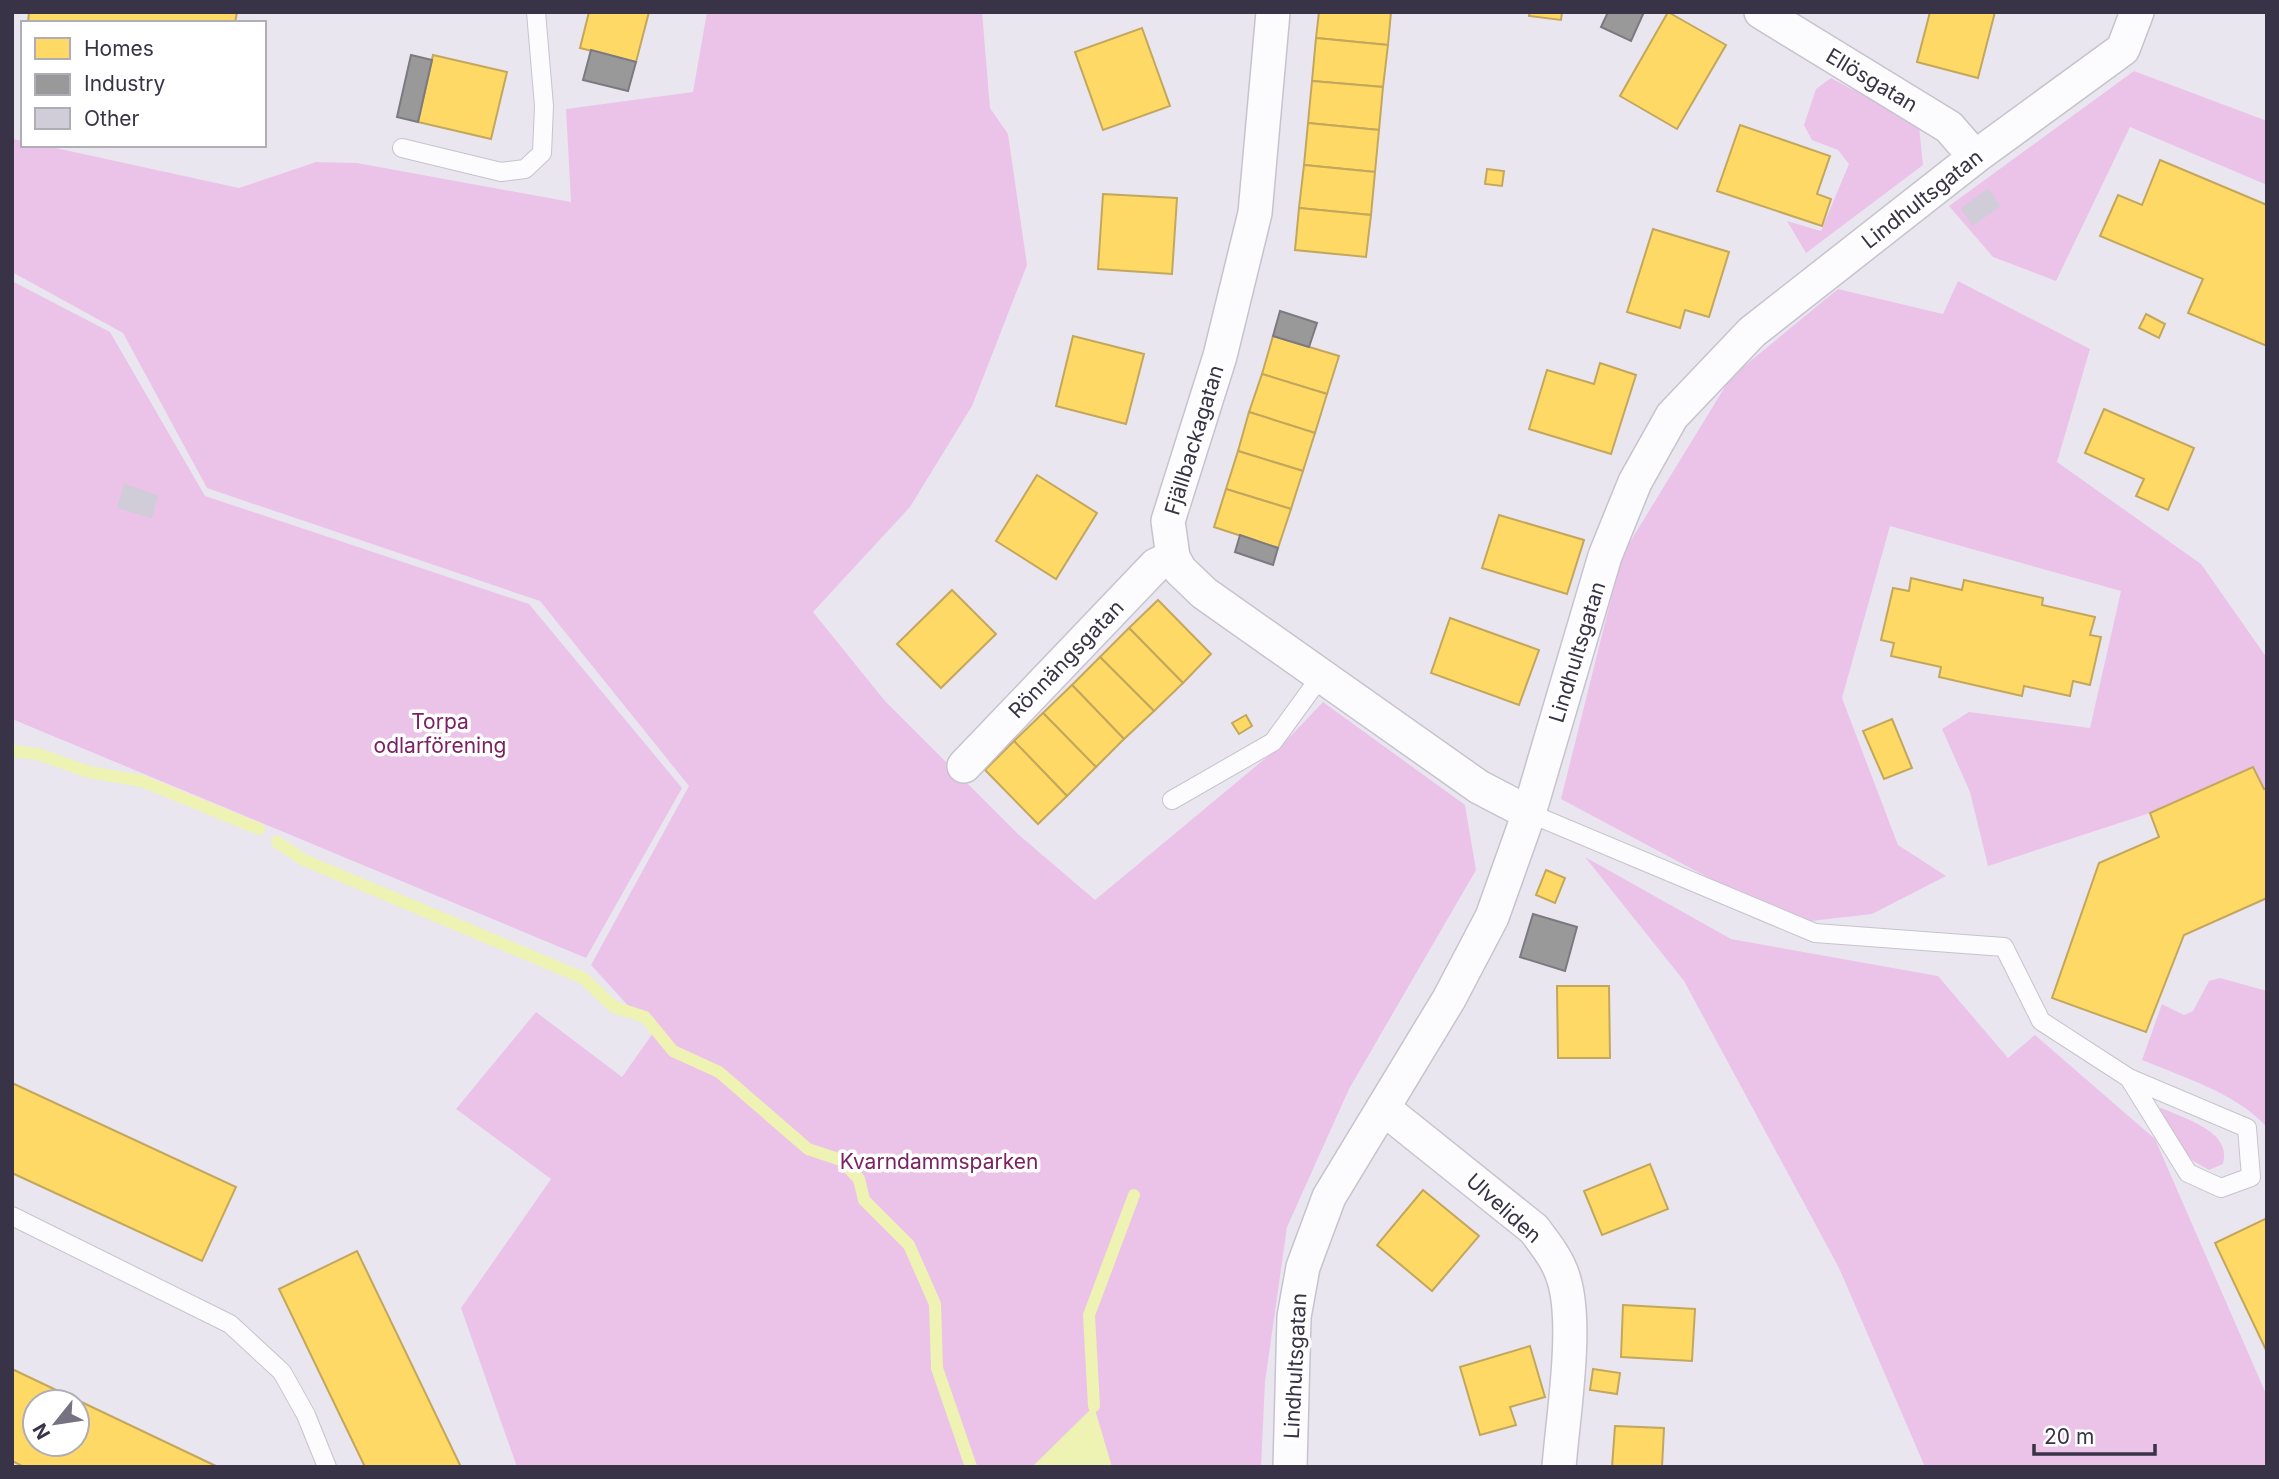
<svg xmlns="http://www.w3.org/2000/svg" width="2279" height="1479" font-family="Inter,sans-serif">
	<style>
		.green { fill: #ebc3e9 }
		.water { fill: #eef2b2 }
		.homes { fill: #ffd966; stroke: #c3a75c; stroke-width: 2; fill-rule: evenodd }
		.industry { fill: #999; stroke: #7c7a80; stroke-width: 2 }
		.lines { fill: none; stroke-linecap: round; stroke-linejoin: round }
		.stream { stroke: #eef2b2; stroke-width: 12 }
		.building { fill: #d1cdd8; stroke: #d0ccd8; stroke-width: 2 }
		.lane-casing { stroke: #c7c3ce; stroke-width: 20 }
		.street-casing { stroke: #c7c3ce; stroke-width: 36 }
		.lane { stroke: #fcfbfd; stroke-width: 18 }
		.street { stroke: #fcfbfd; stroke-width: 33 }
		.labels { text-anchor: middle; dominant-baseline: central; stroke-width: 7; stroke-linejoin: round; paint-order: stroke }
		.street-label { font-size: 21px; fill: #383346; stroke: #fff }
		.park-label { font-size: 21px; fill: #7c2161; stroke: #fff }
	</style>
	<rect width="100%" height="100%" fill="#eae6f0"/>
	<g class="green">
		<path d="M707 12H982L990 108 1008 134 1027 265 972 406 910 507 813 612 885 701 1019 835 1095 900 1285 742 1323 702 1465 805 1476 870 1349 1089 1287 1227 1265 1382 1261 1467H517L461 1308 551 1179 456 1109 536 1012 622 1077 653 1033 591 965 689 786 540 601 207 488 123 333 12 272V139L23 141V145H42L239 188 316 162 357 163 571 202 566 109 693 92Z"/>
		<path d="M2134 71 2267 121V185L2130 127 2056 281 1993 257 1949 206Z"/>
		<path d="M1831 78 1919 125 1923 165 1806 253 1787 221 1821 231 1849 164 1838 150 1812 140 1804 125 1816 89Z"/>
		<path d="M12 281 110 332 205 496 529 604 682 788 586 958 12 719Z"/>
		<path d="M1958 281 2090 349 2057 462 2201 564 2267 658V788L2264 789 2253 767 2150 813 1988 866 1970 792 1942 729 1969 712 2090 728 2121 591 1890 526 1842 698 1898 845 1946 876 1872 914 1793 923 1561 799 1622 555 1731 377 1838 289 1943 314Z"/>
		<path d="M1585 857 1731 939 1938 976 2008 1058 2035 1035 2155 1139 2267 1396V1467H1925L1839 1268 1684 981Z"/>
		<path d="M2220 978 2267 991V1127C2234 1092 2185 1078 2142 1060L2162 1004 2184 1015 2193 1011 2209 981Z"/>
		<path d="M2162 1108C2184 1119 2233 1131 2223 1164L2209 1170 2190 1159 2158 1109Z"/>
	</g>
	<path class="water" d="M1094 1406 1112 1467H1031L1033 1466Z"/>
	<g class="homes">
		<path d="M29 12H237L235 23H28Z"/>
		<path d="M589 12H649L636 62 580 48Z"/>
		<path d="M1319 12H1391L1388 45 1316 38Z"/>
		<path d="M1530 12H1562L1561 20 1529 16Z"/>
		<path d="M1668 12 1726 45 1677 129 1620 96Z"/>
		<path d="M1930 12H1995L1978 78 1917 62Z"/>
		<path d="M1142 28 1170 106 1103 130 1075 52Z"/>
		<path d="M1316 38 1388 45 1383 87 1312 81Z"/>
		<path d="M433 55 507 72 491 139 418 122Z"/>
		<path d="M1312 81 1383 87 1379 130 1308 123Z"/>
		<path d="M1308 123 1379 130 1375 172 1304 165Z"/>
		<path d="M1740 125 1830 156 1817 194 1831 199 1822 226 1717 191Z"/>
		<path d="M2160 160 2267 205V346L2188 313 2203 279 2100 236 2118 195 2142 205Z"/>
		<path d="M1304 165 1375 172 1371 215 1299 208Z"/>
		<path d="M1487 169 1504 171 1502 186 1485 184Z"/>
		<path d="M1103 194 1177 198 1172 274 1098 269Z"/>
		<path d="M1299 208 1371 215 1366 257 1295 250Z"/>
		<path d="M1653 229 1729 252 1709 317 1685 310 1680 328 1627 312Z"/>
		<path d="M2146 314 2165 324 2159 338 2139 328Z"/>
		<path d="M1073 336 1144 354 1126 424 1056 406Z"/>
		<path d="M1273 336 1339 356 1327 394 1262 374Z"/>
		<path d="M1600 363 1636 375 1611 454 1529 429 1547 370 1594 384Z"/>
		<path d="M1262 374 1327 394 1315 433 1249 412Z"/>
		<path d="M2104 409 2194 448 2168 510 2136 496 2144 479 2085 453Z"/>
		<path d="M1249 412 1315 433 1303 471 1238 451Z"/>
		<path d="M1238 451 1303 471 1291 509 1226 489Z"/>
		<path d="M1037 475 1097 513 1056 579 996 541Z"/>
		<path d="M1226 489 1291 509 1278 548 1214 527Z"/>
		<path d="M1499 515 1584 540 1567 594 1482 568Z"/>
		<path d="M1911 578 1962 590 1964 580 2043 598 2042 605 2095 617 2090 635 2101 637 2090 685 2073 681 2070 696 2024 686 2022 696 1939 677 1941 667 1891 656 1894 643 1881 640 1893 588 1909 591Z"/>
		<path d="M952 590 996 634 941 688 897 644Z"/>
		<path d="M1158 600 1211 654 1183 683 1129 628Z"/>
		<path d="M1450 618 1539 650 1519 705 1431 673Z"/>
		<path d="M1129 628 1183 683 1154 711 1100 657Z"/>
		<path d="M1100 657 1154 711 1124 739 1072 685Z"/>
		<path d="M1072 685 1124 739 1096 767 1043 713Z"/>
		<path d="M1043 713 1096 767 1067 796 1014 741Z"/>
		<path d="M1246 715 1252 726 1239 734 1232 723Z"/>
		<path d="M1892 719 1912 768 1884 779 1863 731Z"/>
		<path d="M1014 741 1067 796 1038 824 985 770Z"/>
		<path d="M2253 767 2264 789 2267 788V898L2184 935 2146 1032 2052 998 2099 863 2159 837 2150 813Z"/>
		<path d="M1546 870 1565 878 1555 903 1536 895Z"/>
		<path d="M1557 986H1609L1610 1058H1558Z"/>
		<path d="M12 1083 236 1187 202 1261 12 1173Z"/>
		<path d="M1650 1164 1668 1209 1602 1235 1584 1191Z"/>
		<path d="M1423 1190 1479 1236 1432 1291 1377 1245Z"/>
		<path d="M2267 1218V1352L2215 1243Z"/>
		<path d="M357 1251 461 1467H365L279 1289Z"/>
		<path d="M1623 1305 1695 1309 1692 1361 1621 1357Z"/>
		<path d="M1530 1346 1545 1397 1510 1407 1516 1425 1480 1435 1460 1367Z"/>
		<path d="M12 1369 218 1467H24L12 1461ZM35 1402H77V1444H35Z"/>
		<path d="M1593 1369 1620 1373 1617 1394 1590 1390Z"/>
		<path d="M1615 1426 1664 1428 1662 1467H1612Z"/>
	</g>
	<g class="industry">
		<path d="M1608 12H1644L1631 41 1601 27Z"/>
		<path d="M591 50 636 62 628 91 583 80Z"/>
		<path d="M411 55 432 60 418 122 397 117Z"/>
		<path d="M1280 311 1317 323 1309 347 1273 336Z"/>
		<path d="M1240 535 1278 548 1273 565 1235 552Z"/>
		<path d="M1533 914 1577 927 1565 971 1520 957Z"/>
	</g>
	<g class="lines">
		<g class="stream">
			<path d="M12 751 38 754 89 772 142 781 259 829"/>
			<path d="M277 842 304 860 583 978 614 1007 645 1017 673 1051 719 1072 808 1149 841 1160 859 1179 864 1200 909 1245 935 1304 937 1368 971 1467"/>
			<path d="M1094 1406 1089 1315 1134 1195"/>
		</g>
	</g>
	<g class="building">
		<path d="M1988 190 1999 206 1973 224 1962 209Z"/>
		<path d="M125 485 157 496 151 517 118 507Z"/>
	</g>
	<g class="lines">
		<defs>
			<g id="lane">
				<path d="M402 148 501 172 525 169 542 153 544 106 536 12"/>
				<path d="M1172 800 1273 742 1321 676"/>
				<path d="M1529 813 1815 933 2004 947 2041 1021 2129 1078 2247 1128 2251 1177 2221 1188 2188 1173 2129 1078"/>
				<path d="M12 1216 230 1324 282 1372 306 1415 327 1467"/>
			</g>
			<g id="street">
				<path d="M1273 12 1255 213 1220 356 1168 521 1173 557 1180 570 1204 593 1479 787 1529 813"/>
				<path d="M1761 12 1949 127 1975 157"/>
				<path d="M964 766 1156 565 1173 557"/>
				<path d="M1383 1108 1534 1229C1546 1245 1559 1261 1564 1280 1578 1326 1563 1416 1559 1467"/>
				<path d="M1290 1467 1294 1317 1303 1267 1329 1197 1449 999 1492 917 1529 813 1605 556 1635 482 1672 416 1752 332 1975 157 2123 49 2137 12"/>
			</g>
		</defs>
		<use href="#lane" class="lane-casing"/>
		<use href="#street" class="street-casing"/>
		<use href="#lane" class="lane"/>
		<use href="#street" class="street"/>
	</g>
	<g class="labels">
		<g class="street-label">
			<text transform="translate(1872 80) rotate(31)">Ellösgatan</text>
			<text transform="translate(1922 199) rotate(-38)">Lindhultsgatan</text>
			<text transform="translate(1194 440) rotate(-73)">Fjällbackagatan</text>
			<text transform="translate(1577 652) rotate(-73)">Lindhultsgatan</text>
			<text transform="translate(1066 659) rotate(-46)">Rönnängsgatan</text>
			<text transform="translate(1504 1208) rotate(42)">Ulveliden</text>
			<text transform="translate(1295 1366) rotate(-87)">Lindhultsgatan</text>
		</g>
		<g class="park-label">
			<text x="440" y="721">Torpa<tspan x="440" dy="24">odlarförening</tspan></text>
			<text x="939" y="1161">Kvarndammsparken</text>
		</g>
	</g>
	<rect width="2279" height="1479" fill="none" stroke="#383346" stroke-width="28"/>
	<rect x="21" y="21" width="245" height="126" fill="#ffffff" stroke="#afadb5" stroke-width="2"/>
	<rect x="35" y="38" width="35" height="21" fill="#ffd966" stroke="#afadb5" stroke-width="2"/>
	<text x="84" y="56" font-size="21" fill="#383346">Homes</text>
	<rect x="35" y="74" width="35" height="21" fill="#999999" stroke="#afadb5" stroke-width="2"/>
	<text x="84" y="91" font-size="21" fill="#383346">Industry</text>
	<rect x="35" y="108" width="35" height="21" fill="#d1cdd8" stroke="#afadb5" stroke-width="2"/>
	<text x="84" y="126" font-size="21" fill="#383346">Other</text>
	<g transform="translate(56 1423) rotate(240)"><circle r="33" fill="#ffffff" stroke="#afadb5" stroke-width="2"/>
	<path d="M0-5L12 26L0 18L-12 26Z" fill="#767282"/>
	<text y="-10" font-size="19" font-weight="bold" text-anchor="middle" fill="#383346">N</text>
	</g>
	<path d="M2034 1444v10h121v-10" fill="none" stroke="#383346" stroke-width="3.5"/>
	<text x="2044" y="1444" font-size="21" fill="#383346" stroke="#ffffff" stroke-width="5" paint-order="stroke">20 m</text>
</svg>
